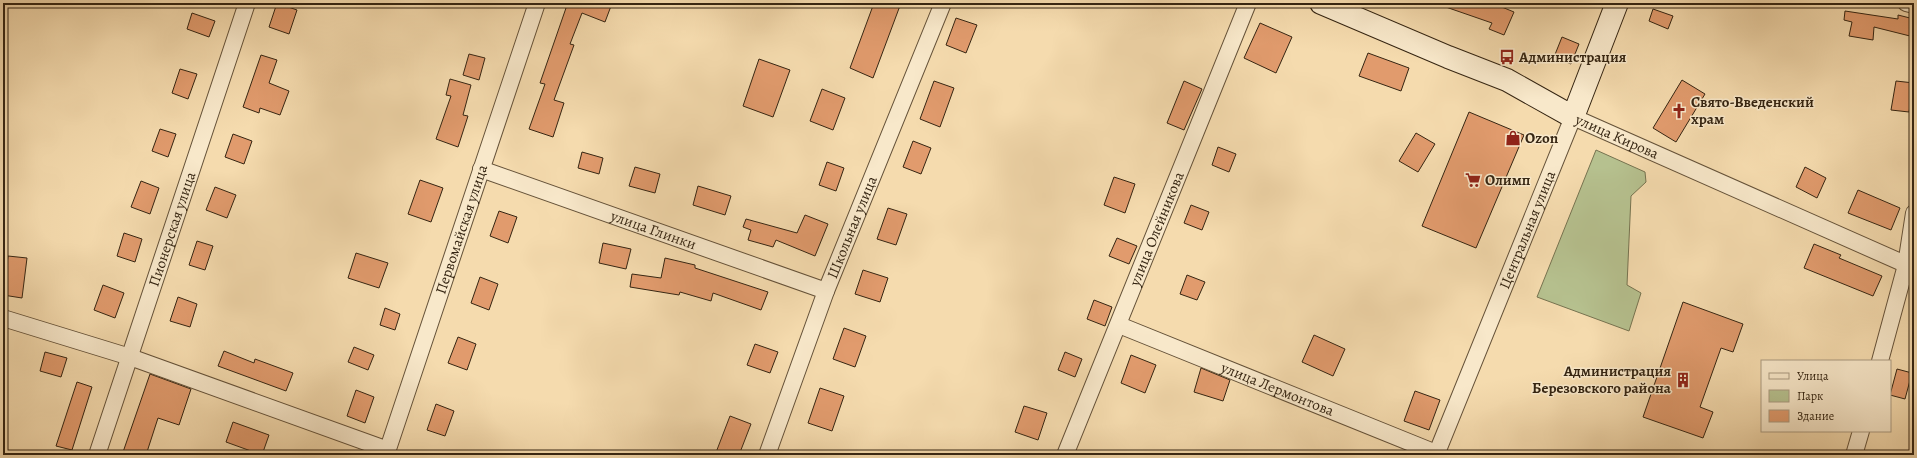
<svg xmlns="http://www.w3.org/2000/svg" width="1917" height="458" font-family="Alegreya,serif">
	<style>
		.green { fill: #b6c18f; stroke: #767350 }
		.building { fill: #e19b6d; stroke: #352512 }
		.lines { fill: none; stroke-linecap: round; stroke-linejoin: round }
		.street-casing { stroke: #655239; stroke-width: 18 }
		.secondary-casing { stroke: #352512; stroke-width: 24 }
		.street { stroke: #f8e8ca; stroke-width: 16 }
		.secondary { stroke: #f8e8ca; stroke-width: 22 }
		.labels { text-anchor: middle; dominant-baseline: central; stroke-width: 3; stroke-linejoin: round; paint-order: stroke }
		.poi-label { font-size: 15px; font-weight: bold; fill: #352512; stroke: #f8e8ca; text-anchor: start }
		.street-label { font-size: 15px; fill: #352512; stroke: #f8e8ca }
	</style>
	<rect width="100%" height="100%" fill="#f5dbae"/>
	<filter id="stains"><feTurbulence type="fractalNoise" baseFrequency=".005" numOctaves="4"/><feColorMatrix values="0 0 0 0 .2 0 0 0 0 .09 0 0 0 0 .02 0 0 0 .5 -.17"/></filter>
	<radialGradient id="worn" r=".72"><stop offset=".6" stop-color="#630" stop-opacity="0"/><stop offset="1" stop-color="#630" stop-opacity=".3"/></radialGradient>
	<path class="green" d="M1596 150 1645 172 1646 182 1631 196 1627 285 1641 293 1629 331 1537 297Z"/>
	<g class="building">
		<path d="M277 3 297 10 289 34 269 27Z"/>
		<path d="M558 3H601L611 6 605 22 582 13 570 44 574 45 554 100 564 103 553 137 529 129 545 84 540 83 566 8 558 4Z"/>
		<path d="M874 3H901L873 78 850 68Z"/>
		<path d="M1440 3H1492L1514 12 1504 35 1489 29 1492 23 1440 5Z"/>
		<path d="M1653 9 1673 16 1668 29 1649 21Z"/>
		<path d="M1845 11 1898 19V15L1914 19V37L1874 27 1873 40 1849 36 1852 22 1844 20Z"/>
		<path d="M192 13 215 21 209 37 187 29Z"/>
		<path d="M956 18 977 25 966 53 946 45Z"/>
		<path d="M1260 23 1292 37 1276 73 1244 58Z"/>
		<path d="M1562 37 1579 44 1571 64 1554 57Z"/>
		<path d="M1368 53 1409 68 1401 91 1359 76Z"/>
		<path d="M469 54 485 58 479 80 463 75Z"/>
		<path d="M261 55 277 60 269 83 289 91 280 115 260 108 259 113 243 107Z"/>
		<path d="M759 59 790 70 773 117 743 106Z"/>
		<path d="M180 69 197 74 188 99 172 93Z"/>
		<path d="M450 79 471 85 463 115 468 116 458 147 436 139 451 96 446 95Z"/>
		<path d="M1682 80 1705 94 1676 142 1653 128Z"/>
		<path d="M934 81 954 88 940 127 920 119Z"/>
		<path d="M1184 81 1202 89 1184 130 1167 123Z"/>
		<path d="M1896 81 1914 83 1909 112 1891 110Z"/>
		<path d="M822 89 845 98 833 130 810 121Z"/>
		<path d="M1469 112 1524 135 1476 248 1422 226Z"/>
		<path d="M160 129 176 134 168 157 152 151Z"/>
		<path d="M1416 133 1435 144 1418 172 1399 161Z"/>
		<path d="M233 134 252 141 244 164 225 157Z"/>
		<path d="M913 141 931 148 921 174 903 167Z"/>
		<path d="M1218 147 1236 154 1229 172 1212 165Z"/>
		<path d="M582 152 603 158 599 174 578 168Z"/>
		<path d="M827 162 844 168 836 191 819 185Z"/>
		<path d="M635 167 660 174 655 193 629 186Z"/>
		<path d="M1805 167 1826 178 1817 198 1796 187Z"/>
		<path d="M1114 177 1135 184 1125 213 1104 205Z"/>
		<path d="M420 180 443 188 431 222 408 214Z"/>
		<path d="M141 181 159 188 150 214 131 207Z"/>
		<path d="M698 186 731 196 725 215 693 205Z"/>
		<path d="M215 187 236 195 227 218 206 210Z"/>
		<path d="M1858 190 1900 208 1891 230 1848 213Z"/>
		<path d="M1191 205 1209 212 1202 230 1184 223Z"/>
		<path d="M888 208 907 214 896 245 877 239Z"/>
		<path d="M499 211 517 217 508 243 490 236Z"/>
		<path d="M805 215 828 224 815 256 776 240 773 247 748 240 751 230 743 227 746 219 797 233Z"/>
		<path d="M124 233 142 239 135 262 117 256Z"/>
		<path d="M1117 238 1137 246 1129 264 1109 256Z"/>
		<path d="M197 241 213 246 205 270 189 265Z"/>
		<path d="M603 243 631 249 626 269 599 263Z"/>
		<path d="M1814 244 1841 255 1839 258 1882 276 1873 296 1804 268Z"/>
		<path d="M356 253 388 263 379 288 348 278Z"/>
		<path d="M8 256 27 258 22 298 3 295Z"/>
		<path d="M665 258 695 265V268L768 292 761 310 713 293 711 301 680 292 679 295 630 287 632 274 661 278Z"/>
		<path d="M863 270 888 278 880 302 855 294Z"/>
		<path d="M1187 275 1205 282 1197 300 1180 294Z"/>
		<path d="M480 277 498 284 489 310 471 303Z"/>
		<path d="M103 285 124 293 115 318 94 310Z"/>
		<path d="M178 297 197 304 190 327 170 321Z"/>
		<path d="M1094 300 1112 307 1105 326 1087 319Z"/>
		<path d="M1683 302 1743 324 1733 352 1721 348 1700 407 1713 412 1703 438 1643 417Z"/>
		<path d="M385 308 400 314 395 330 380 325Z"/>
		<path d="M844 328 866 336 855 367 833 359Z"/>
		<path d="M1314 335 1345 349 1333 376 1302 362Z"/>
		<path d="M458 337 476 344 467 370 448 363Z"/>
		<path d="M755 344 778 352 770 373 747 365Z"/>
		<path d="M354 347 374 355 368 370 348 362Z"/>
		<path d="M224 351 254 363 255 359 293 373 286 391 218 366Z"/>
		<path d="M45 352 67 358 61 377 40 371Z"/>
		<path d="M1065 352 1082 359 1075 377 1058 370Z"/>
		<path d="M1131 355 1156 365 1145 393 1121 383Z"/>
		<path d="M1201 368 1230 380 1223 401 1194 392Z"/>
		<path d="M1897 369 1912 373 1905 399 1890 395Z"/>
		<path d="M150 374 191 389 179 425 158 418 146 455H122Z"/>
		<path d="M77 382 92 387 72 450 56 446Z"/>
		<path d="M820 388 844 396 832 431 808 423Z"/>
		<path d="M356 390 374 397 365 423 347 416Z"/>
		<path d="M1415 391 1440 400 1429 430 1404 421Z"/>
		<path d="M436 404 454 411 445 436 427 430Z"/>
		<path d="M1024 406 1047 413 1038 440 1015 432Z"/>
		<path d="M730 416 751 424 739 455H715Z"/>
		<path d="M233 422 269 435 262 455 226 442Z"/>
	</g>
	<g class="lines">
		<defs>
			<g id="street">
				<path d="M1906 3 1914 5"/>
				<path id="s1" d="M481 169 826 291"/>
				<path d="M3 318 130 357 388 450"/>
				<path id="s2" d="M1119 325 1436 453"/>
				<path d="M1880 361 1906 265 1914 213"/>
				<path id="s3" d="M97 455 247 3"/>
				<path id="s4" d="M386 455 537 3"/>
				<path id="s5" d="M767 455 826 291 943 3"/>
				<path id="s6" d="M1065 455 1248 3"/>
				<path id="s7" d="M1436 455 1573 117 1914 268"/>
				<path d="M1854 455 1861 431"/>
			</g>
			<path id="secondary" d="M1321 3 1448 57 1507 80 1573 117 1617 3"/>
		</defs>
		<use href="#street" class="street-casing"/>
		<use href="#secondary" class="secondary-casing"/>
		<use href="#street" class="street"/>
		<use href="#secondary" class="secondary"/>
	</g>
	<defs>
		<symbol id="bus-bare" viewBox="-9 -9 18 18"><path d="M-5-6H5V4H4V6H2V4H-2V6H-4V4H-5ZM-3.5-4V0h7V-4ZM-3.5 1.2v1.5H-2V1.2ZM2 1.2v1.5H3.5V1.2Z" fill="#8f2418" stroke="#f8e8ca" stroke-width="2.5" paint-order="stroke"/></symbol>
		<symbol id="church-bare" viewBox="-9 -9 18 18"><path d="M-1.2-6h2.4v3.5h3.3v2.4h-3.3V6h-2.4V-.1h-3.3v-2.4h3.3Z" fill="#8f2418" stroke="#f8e8ca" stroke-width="2.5" paint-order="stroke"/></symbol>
		<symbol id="shop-bare" viewBox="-9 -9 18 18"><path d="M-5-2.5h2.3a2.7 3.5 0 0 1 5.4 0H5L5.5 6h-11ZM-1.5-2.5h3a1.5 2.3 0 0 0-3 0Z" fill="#8f2418" stroke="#f8e8ca" stroke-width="2.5" paint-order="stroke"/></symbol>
		<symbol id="supermarket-bare" viewBox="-9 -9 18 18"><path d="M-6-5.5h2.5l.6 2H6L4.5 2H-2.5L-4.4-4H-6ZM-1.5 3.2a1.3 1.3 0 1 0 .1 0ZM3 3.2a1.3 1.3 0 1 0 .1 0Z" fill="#8f2418" stroke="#f8e8ca" stroke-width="2.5" paint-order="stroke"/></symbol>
		<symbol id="building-bare" viewBox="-9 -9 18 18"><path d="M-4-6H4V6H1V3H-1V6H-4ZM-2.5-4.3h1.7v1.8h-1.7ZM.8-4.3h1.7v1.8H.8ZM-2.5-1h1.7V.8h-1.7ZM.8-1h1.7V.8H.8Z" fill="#8f2418" stroke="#f8e8ca" stroke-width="2.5" paint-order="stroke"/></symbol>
	</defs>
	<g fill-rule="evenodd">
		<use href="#bus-bare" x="1496" y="46" width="22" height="22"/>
		<use href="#church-bare" x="1668" y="100" width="22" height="22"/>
		<use href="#shop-bare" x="1502" y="127" width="22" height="22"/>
		<use href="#supermarket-bare" x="1462" y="169" width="22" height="22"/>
		<use href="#building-bare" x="1672" y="369" width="22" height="22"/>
	</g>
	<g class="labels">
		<g class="poi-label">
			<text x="1519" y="57">Администрация</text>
			<text x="1691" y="102">Свято-Введенский<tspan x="1691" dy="17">храм</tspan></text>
			<text x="1525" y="138">Ozon</text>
			<text x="1485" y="180">Олимп</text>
			<text x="1671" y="371" text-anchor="end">Администрация<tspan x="1671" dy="17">Березовского района</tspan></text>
		</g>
		<g class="street-label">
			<text stroke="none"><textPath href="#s7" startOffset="413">улица Кирова</textPath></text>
			<text stroke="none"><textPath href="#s5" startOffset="243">Школьная улица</textPath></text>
			<text stroke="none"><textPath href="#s3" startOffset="238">Пионерская улица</textPath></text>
			<text stroke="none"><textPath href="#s4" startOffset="238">Первомайская улица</textPath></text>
			<text stroke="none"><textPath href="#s6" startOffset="244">улица Олейникова</textPath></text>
			<text stroke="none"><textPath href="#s7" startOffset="243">Центральная улица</textPath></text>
			<text stroke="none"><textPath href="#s1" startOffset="183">улица Глинки</textPath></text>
			<text stroke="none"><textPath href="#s2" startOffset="171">улица Лермонтова</textPath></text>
		</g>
	</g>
	<rect width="1917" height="458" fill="none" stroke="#f5dbae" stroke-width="16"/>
	<rect x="4" y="4" width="1909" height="450" fill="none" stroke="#352512" stroke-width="2"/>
	<rect x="8" y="8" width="1901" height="442" fill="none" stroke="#352512"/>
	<rect x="1761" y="360" width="130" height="72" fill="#f8e8ca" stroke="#aa9a80"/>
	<rect x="1769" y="373" width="20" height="6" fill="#f8e8ca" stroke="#aa9a80"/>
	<text x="1797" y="380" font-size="12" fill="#352512">Улица</text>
	<rect x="1769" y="390" width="20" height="12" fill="#b6c18f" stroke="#aa9a80"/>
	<text x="1797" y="400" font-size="12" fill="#352512">Парк</text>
	<rect x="1769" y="410" width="20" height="12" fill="#e19b6d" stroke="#aa9a80"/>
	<text x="1797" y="420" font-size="12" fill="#352512">Здание</text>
	<rect width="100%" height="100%" filter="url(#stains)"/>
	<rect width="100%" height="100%" fill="url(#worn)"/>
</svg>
